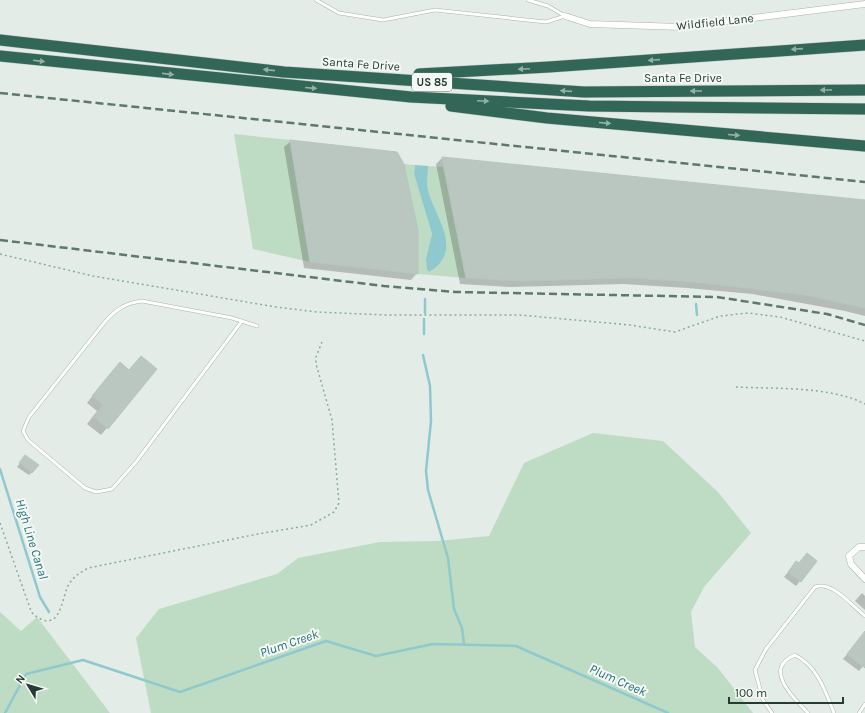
<svg xmlns="http://www.w3.org/2000/svg" width="865" height="713" font-family="Karla,sans-serif">
	<style>
		.green { fill: #bedcc3 }
		.water { fill: #8fc9cd }
		.shadow { fill: #0003 }
		.lines { fill: none; stroke-linecap: round; stroke-linejoin: round }
		.stream { stroke: #8fc9cd; stroke-width: 2.5 }
		.building { fill: #b9c7c0; stroke: #b6c5be }
		.lane-casing { stroke: #a6b4ad; stroke-width: 4 }
		.street-casing { stroke: #a6b4ad; stroke-width: 7 }
		.highway-casing { stroke: #c2c8c6; stroke-width: 12 }
		.path { stroke: #86ad9d; stroke-width: 1.5; stroke-dasharray: 2 3; stroke-linecap: butt }
		.lane { stroke: #fff; stroke-width: 3 }
		.street { stroke: #fff; stroke-width: 6 }
		.highway { stroke: #326757; stroke-width: 11 }
		.rail { stroke: #5f786f; stroke-width: 2.5; stroke-dasharray: 8 4; stroke-linecap: butt }
		.oneway { fill: #93b0a6 }
		.labels { text-anchor: middle; dominant-baseline: central; stroke-width: 4; stroke-linejoin: round; paint-order: stroke }
		.shield { fill: #f4f9f6; stroke: #62756e; stroke-width: 1 }
		.shield-label { font-size: 11px; font-weight: bold; fill: #243c33 }
		.street-label { font-size: 12px; fill: #243c33; stroke: #f4f9f6 }
		.water-label { font-size: 13px; font-style: italic; fill: #226e74; stroke: #f4f9f6 }
	</style>
	<rect width="100%" height="100%" fill="#e3ece7"/>
	<g class="green">
		<path d="M234 134 290 140 310 262 253 249Z"/>
		<path d="M404 164 415 165 414 174 432 234 428 252 431 271C459 245 439 222 429 194 426 186 428 175 428 166L443 167 466 278 418 274V231Z"/>
		<path d="M593 433 663 441 718 492 751 533 704 587 691 612 695 647 718 668 753 713H151L136 638 159 609 277 574 298 558 380 542 437 541 489 536 524 463Z"/>
		<path d="M0 612 21 631 37 617 110 713H0Z"/>
	</g>
	<path class="water" d="M415 165 428 166C428 175 426 186 429 194 438 220 463 252 429 272L427 269 426 259 432 234 414 174Z"/>
	<g class="shadow">
		<path d="M291 141 417 273 411 280 304 268 284 147Z"/>
		<path d="M442 158 865 202V316L845 311 752 294 687 288 624 284 511 287 460 284 436 164Z"/>
		<path d="M141 357 156 369 101 435 87 424 97 411 87 403 113 370 129 371Z"/>
		<path d="M23 459 32 472 29 475 17 467Z"/>
		<path d="M807 554 816 561 796 586 784 577 792 567 798 564Z"/>
		<path d="M862 593 865 596V610L855 601Z"/>
		<path d="M862 636 865 638V664L859 671 843 659Z"/>
	</g>
	<g class="lines">
		<g class="stream">
			<path d="M696 304 697 315"/>
			<path d="M425 313V299"/>
			<path d="M424 334V319"/>
			<path d="M423 355 430 386 431 421 426 471 428 490 448 558 454 609 462 628 464 644"/>
			<path d="M0 469 40 597 49 612"/>
			<path d="M5 713 26 674 83 660 180 692 326 641 376 656 433 644 516 646 668 713"/>
		</g>
	</g>
	<g class="building">
		<path d="M290 140 397 152 404 164 418 231V274L310 262Z"/>
		<path d="M442 157 865 200V308L805 295 694 282 631 278 518 281 466 278Z"/>
		<path d="M141 356 157 369 108 429 93 417 103 405 92 396 120 362 129 370Z"/>
		<path d="M25 455 39 465 32 473 19 463Z"/>
		<path d="M807 553 817 561 801 582 788 572 796 561 799 563Z"/>
		<path d="M865 631V668L847 654Z"/>
	</g>
	<g class="lines">
		<defs>
			<g id="lane">
				<path d="M316 0 339 13 383 20 435 10 546 22 565 16"/>
				<path d="M528 0 548 6 565 16"/>
				<path d="M242 321 136 462 112 489 96 492 85 488 28 440 23 431 29 417 104 323C115 310 125 303 142 301L232 318 257 326"/>
				<path d="M772 713 763 700 755 670 766 649 815 587C833 581 852 606 865 616"/>
				<path d="M808 713C794 699 762 668 795 655 818 667 825 691 834 713"/>
				<path d="M859 713 865 704"/>
			</g>
			<g id="street">
				<path d="M565 16 590 24 681 27 865 4"/>
				<path d="M865 547H859L849 556 851 564 865 579"/>
			</g>
			<g id="highway">
				<path d="M0 40 284 72 584 92 865 90"/>
				<path d="M0 56 411 97 589 106 865 109"/>
				<path d="M419 74 549 67 865 45"/>
				<path d="M451 106 547 118 865 146"/>
			</g>
		</defs>
		<use href="#lane" class="lane-casing"/>
		<use href="#street" class="street-casing"/>
		<use href="#highway" class="highway-casing"/>
		<g class="path">
			<path d="M0 254 93 276 276 307 317 312 386 315H520L630 325 675 332 720 316 748 313 780 317 865 341"/>
			<path d="M736 387C776 389 830 386 865 404"/>
			<path d="M0 523 31 611C33 615 38 618 43 620 62 626 62 595 69 584 74 576 80 573 88 568L258 534 311 525 334 512 339 503 332 420 316 364V357L322 342"/>
		</g>
		<use href="#lane" class="lane"/>
		<use href="#street" class="street"/>
		<use href="#highway" class="highway"/>
		<g class="rail">
			<path d="M0 93 865 182"/>
			<path d="M0 240 384 286 455 292 717 297 827 314 865 325"/>
		</g>
	</g>
	<defs><path id="oneway-solid" d="M-6-.8H1V-3.2L6.5 0L1 3.2V.8H-6Z"/></defs>
	<g class="oneway">
		<use href="#oneway-solid" transform="translate(797 49) rotate(176)"/>
		<use href="#oneway-solid" transform="translate(654 60) rotate(176)"/>
		<use href="#oneway-solid" transform="translate(39 61) rotate(7)"/>
		<use href="#oneway-solid" transform="translate(524 69) rotate(177)"/>
		<use href="#oneway-solid" transform="translate(269 70) rotate(-174)"/>
		<use href="#oneway-solid" transform="translate(168 74) rotate(6)"/>
		<use href="#oneway-solid" transform="translate(311 88) rotate(5)"/>
		<use href="#oneway-solid" transform="translate(826 90) rotate(180)"/>
		<use href="#oneway-solid" transform="translate(566 91) rotate(-176)"/>
		<use href="#oneway-solid" transform="translate(696 91) rotate(180)"/>
		<use href="#oneway-solid" transform="translate(483 101) rotate(3)"/>
		<use href="#oneway-solid" transform="translate(605 123) rotate(5)"/>
		<use href="#oneway-solid" transform="translate(734 135) rotate(5)"/>
	</g>
	<g class="labels">
		<rect class="shield" x="412" y="73" width="40" height="18" rx="3"/>
		<g class="shield-label">
			<text x="432" y="82">US 85</text>
		</g>
		<g class="street-label">
			<text transform="translate(715 22) rotate(-6)">Wildfield Lane</text>
			<text transform="translate(361 64) rotate(4)">Santa Fe Drive</text>
			<text x="683" y="78">Santa Fe Drive</text>
		</g>
		<g class="water-label">
			<text transform="translate(32 539) rotate(73)">High Line Canal</text>
			<text transform="translate(289 643) rotate(-19)">Plum Creek</text>
			<text transform="translate(618 680) rotate(24)">Plum Creek</text>
		</g>
	</g>
	<g transform="translate(28 685) rotate(308)" stroke="#f4f9f6" stroke-width="3" paint-order="stroke">
	<path d="M0-3L7 15L0 10L-7 15Z" fill="#243c33"/>
	<text y="-6" font-size="11" font-weight="bold" text-anchor="middle" fill="#243c33">N</text>
	</g>
	<path d="M729 697v6h114v-6" fill="none" stroke="#243c33" stroke-width="2"/>
	<text x="735" y="697" font-size="12" fill="#243c33" stroke="#f4f9f6" stroke-width="3" paint-order="stroke">100 m</text>
</svg>
